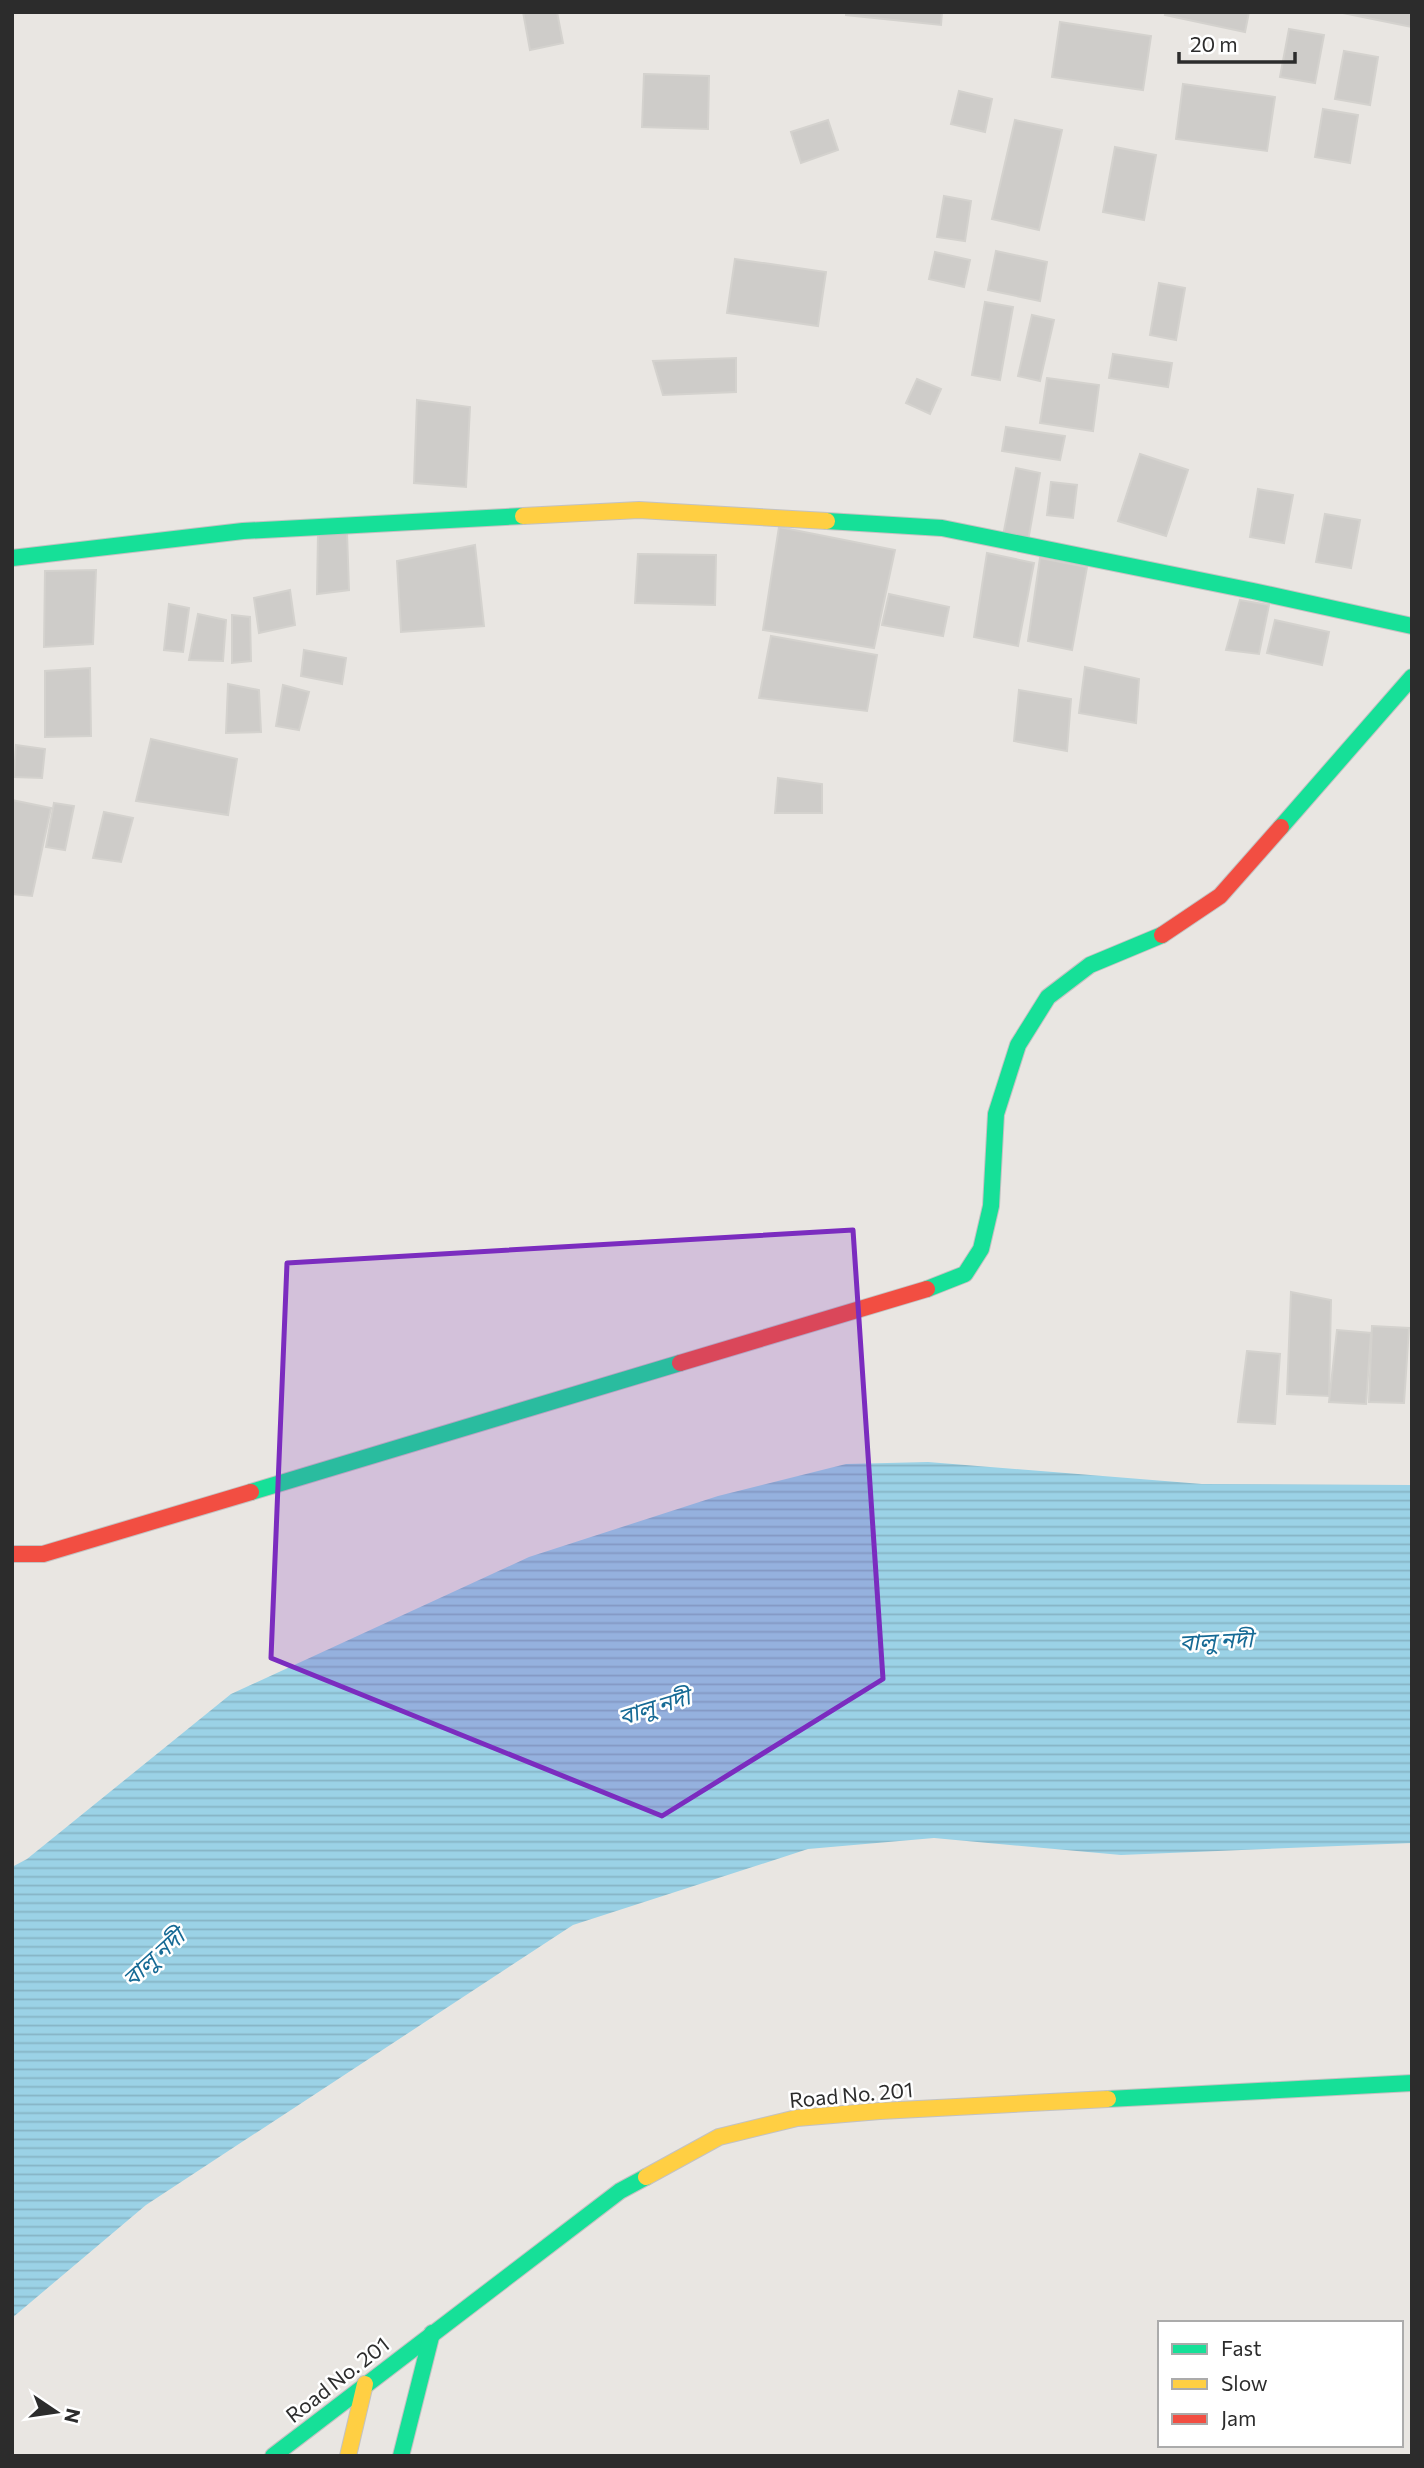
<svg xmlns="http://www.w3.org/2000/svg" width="1424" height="2468" font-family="Commissioner,'Noto Sans Bengali',sans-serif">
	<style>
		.water { fill: url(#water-rules) }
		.building { fill: #ceccc9; stroke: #d4d2ce; stroke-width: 2 }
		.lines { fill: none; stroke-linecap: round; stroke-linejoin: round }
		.fast-casing { stroke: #c3c2c2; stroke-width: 18 }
		.slow-casing { stroke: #c3c2c2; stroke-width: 18 }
		.jam-casing { stroke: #c3c2c2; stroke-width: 18 }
		.fast { stroke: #16e098; stroke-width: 16 }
		.slow { stroke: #ffcf43; stroke-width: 16 }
		.jam { stroke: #f24e42; stroke-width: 16 }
		.marked { fill: #7b2cbf; fill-opacity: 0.2; stroke: #7b2cbf; stroke-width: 5; stroke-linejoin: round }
		.labels { text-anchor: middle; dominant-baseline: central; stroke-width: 5; stroke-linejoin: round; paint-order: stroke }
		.street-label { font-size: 21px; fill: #2c2c2c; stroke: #fff }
		.water-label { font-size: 23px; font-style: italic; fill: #166a95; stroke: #fff }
	</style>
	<defs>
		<pattern id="water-rules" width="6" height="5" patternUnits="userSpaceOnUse" patternTransform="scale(1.75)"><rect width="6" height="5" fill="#9bd2e6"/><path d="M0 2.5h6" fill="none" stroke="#86b4c5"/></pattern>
	</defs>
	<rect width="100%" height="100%" fill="#e9e6e2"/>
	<path class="water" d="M928 1462 1202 1484 1412 1485V1843L1121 1855 934 1838 808 1849 573 1925 146 2205 12 2318V1867L27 1859 231 1694 529 1557 718 1496 846 1464Z"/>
	<g class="building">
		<path d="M523 12H557L563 43 530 50Z"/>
		<path d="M846 12H942L941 25 846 15Z"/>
		<path d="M1166 12H1249L1245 32 1165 15Z"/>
		<path d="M1338 12H1412V27Z"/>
		<path d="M1060 22 1151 36 1143 90 1052 77Z"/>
		<path d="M1289 29 1324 35 1315 83 1280 77Z"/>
		<path d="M1344 51 1378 57 1370 105 1335 99Z"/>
		<path d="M644 74 709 76 708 129 642 127Z"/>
		<path d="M1183 84 1275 97 1267 151 1176 139Z"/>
		<path d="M959 91 992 99 985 132 951 124Z"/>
		<path d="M1323 109 1358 115 1350 163 1315 157Z"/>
		<path d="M828 120 838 150 801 163 791 132Z"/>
		<path d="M1015 120 1062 130 1039 230 992 219Z"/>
		<path d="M1115 147 1156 155 1144 220 1103 212Z"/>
		<path d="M944 196 971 201 965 241 937 237Z"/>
		<path d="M996 251 1047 262 1040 301 988 290Z"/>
		<path d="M935 252 970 260 964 287 929 279Z"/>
		<path d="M735 259 826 272 818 326 727 313Z"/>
		<path d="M1159 283 1185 288 1176 340 1150 335Z"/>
		<path d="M985 302 1013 307 1000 380 972 375Z"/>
		<path d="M1032 315 1054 320 1040 381 1018 376Z"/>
		<path d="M1113 354 1172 363 1168 387 1109 378Z"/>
		<path d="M736 358V392L663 395 653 361Z"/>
		<path d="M1047 378 1099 385 1093 431 1040 423Z"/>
		<path d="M917 379 941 389 930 414 906 403Z"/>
		<path d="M417 400 470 407 466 487 414 483Z"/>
		<path d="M1006 427 1065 436 1060 460 1002 451Z"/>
		<path d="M1140 454 1188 470 1166 536 1118 521Z"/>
		<path d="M1016 468 1040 473 1028 541 1003 536Z"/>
		<path d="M1051 482 1077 485 1073 518 1047 515Z"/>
		<path d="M1258 489 1293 495 1284 543 1250 537Z"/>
		<path d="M1325 514 1360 520 1351 568 1316 562Z"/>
		<path d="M779 527 895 550 874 648 763 630Z"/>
		<path d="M318 533H347L349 590 317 594Z"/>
		<path d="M475 545 484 626 401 632 397 561Z"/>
		<path d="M987 553 1034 563 1018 646 974 637Z"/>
		<path d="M638 554 716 555 715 605 635 603Z"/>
		<path d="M1040 558 1087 567 1072 650 1028 641Z"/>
		<path d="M96 570 93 644 44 647 45 571Z"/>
		<path d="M290 590 295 625 259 633 254 598Z"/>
		<path d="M889 594 949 607 943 636 882 625Z"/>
		<path d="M1240 600 1269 605 1259 654 1226 650Z"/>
		<path d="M169 604 189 608 183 652 164 650Z"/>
		<path d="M198 614 226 620 223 661 189 660Z"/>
		<path d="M232 615 250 617 251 661 232 663Z"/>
		<path d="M1275 620 1329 632 1322 665 1267 653Z"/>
		<path d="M771 636 877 655 867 711 759 698Z"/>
		<path d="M304 650 346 658 342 684 301 676Z"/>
		<path d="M1085 667 1139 679 1136 723 1079 713Z"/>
		<path d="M90 668 91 736 45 737V671Z"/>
		<path d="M228 684 259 690 261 732 226 733Z"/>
		<path d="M283 685 309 692 299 730 276 726Z"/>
		<path d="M1019 690 1071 699 1067 751 1014 741Z"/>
		<path d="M151 739 237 759 228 815 136 801Z"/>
		<path d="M16 745 45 749 42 778 14 777Z"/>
		<path d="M778 778 822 784V813H775Z"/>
		<path d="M12 800 51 808 32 896 12 894Z"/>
		<path d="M54 803 74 806 65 850 46 847Z"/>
		<path d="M104 812 133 818 121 862 93 858Z"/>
		<path d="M1291 1292 1331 1300 1329 1396 1287 1394Z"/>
		<path d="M1372 1326 1409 1328 1404 1403 1369 1402Z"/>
		<path d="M1337 1330 1371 1333 1366 1404 1329 1402Z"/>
		<path d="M1247 1351 1280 1354 1275 1424 1238 1422Z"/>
	</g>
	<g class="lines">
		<defs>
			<g id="fast">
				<path d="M827 521 942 528 1253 591 1412 626"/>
				<path d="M12 558 243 531 523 516"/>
				<path d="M1281 827 1412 677"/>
				<path d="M927 1289 965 1274 981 1249 991 1206 996 1114 1018 1045 1048 997 1090 965 1162 935"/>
				<path d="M251 1492 680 1363"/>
				<path d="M1108 2099 1412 2083"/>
				<path d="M273 2456 620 2191 646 2177"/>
				<path d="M401 2456 432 2333"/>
			</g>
			<g id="slow">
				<path d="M523 516 639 510 827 521"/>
				<path d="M646 2177 719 2137 797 2118 880 2111 1108 2099"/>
				<path d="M348 2456 365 2384"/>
			</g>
			<g id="jam">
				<path d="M1162 935 1220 896 1281 827"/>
				<path d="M680 1363 927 1289"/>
				<path d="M12 1554H43L251 1492"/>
			</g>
		</defs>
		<use href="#fast" class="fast-casing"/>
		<use href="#slow" class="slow-casing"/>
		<use href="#jam" class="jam-casing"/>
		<use href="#fast" class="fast"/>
		<use href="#slow" class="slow"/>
		<use href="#jam" class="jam"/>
	</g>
	<path class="marked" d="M853 1230 883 1679 662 1816 271 1658 287 1263Z"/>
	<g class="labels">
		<g class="street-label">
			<text transform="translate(851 2094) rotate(-5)">Road No. 201</text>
			<text transform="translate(337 2379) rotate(-38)">Road No. 201</text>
		</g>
		<g class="water-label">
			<text transform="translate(1216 1640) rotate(-3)">বালু নদী</text>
			<text transform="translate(654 1706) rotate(-17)">বালু নদী</text>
			<text transform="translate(153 1957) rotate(-42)">বালু নদী</text>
		</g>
	</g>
	<rect width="1424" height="2468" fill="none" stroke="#2c2c2c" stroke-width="28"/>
	<rect x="1158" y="2321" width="245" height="126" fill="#ffffff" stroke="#ababab" stroke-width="2"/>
	<rect x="1172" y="2344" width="35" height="10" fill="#16e098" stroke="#ababab" stroke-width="2"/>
	<text x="1221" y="2356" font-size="21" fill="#2c2c2c">Fast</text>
	<rect x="1172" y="2379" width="35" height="10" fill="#ffcf43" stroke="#ababab" stroke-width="2"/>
	<text x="1221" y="2391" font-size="21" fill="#2c2c2c">Slow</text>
	<rect x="1172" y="2414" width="35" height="10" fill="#f24e42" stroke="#ababab" stroke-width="2"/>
	<text x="1221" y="2426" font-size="21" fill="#2c2c2c">Jam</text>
	<g transform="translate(56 2412) rotate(103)" stroke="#ffffff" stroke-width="5" paint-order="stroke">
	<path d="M0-5L12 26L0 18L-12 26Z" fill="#2c2c2c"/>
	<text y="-10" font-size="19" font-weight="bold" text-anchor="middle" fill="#2c2c2c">N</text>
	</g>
	<path d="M1179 52v10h116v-10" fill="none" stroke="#2c2c2c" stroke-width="3.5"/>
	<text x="1190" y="52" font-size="21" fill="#2c2c2c" stroke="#ffffff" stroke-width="5" paint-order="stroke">20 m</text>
</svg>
